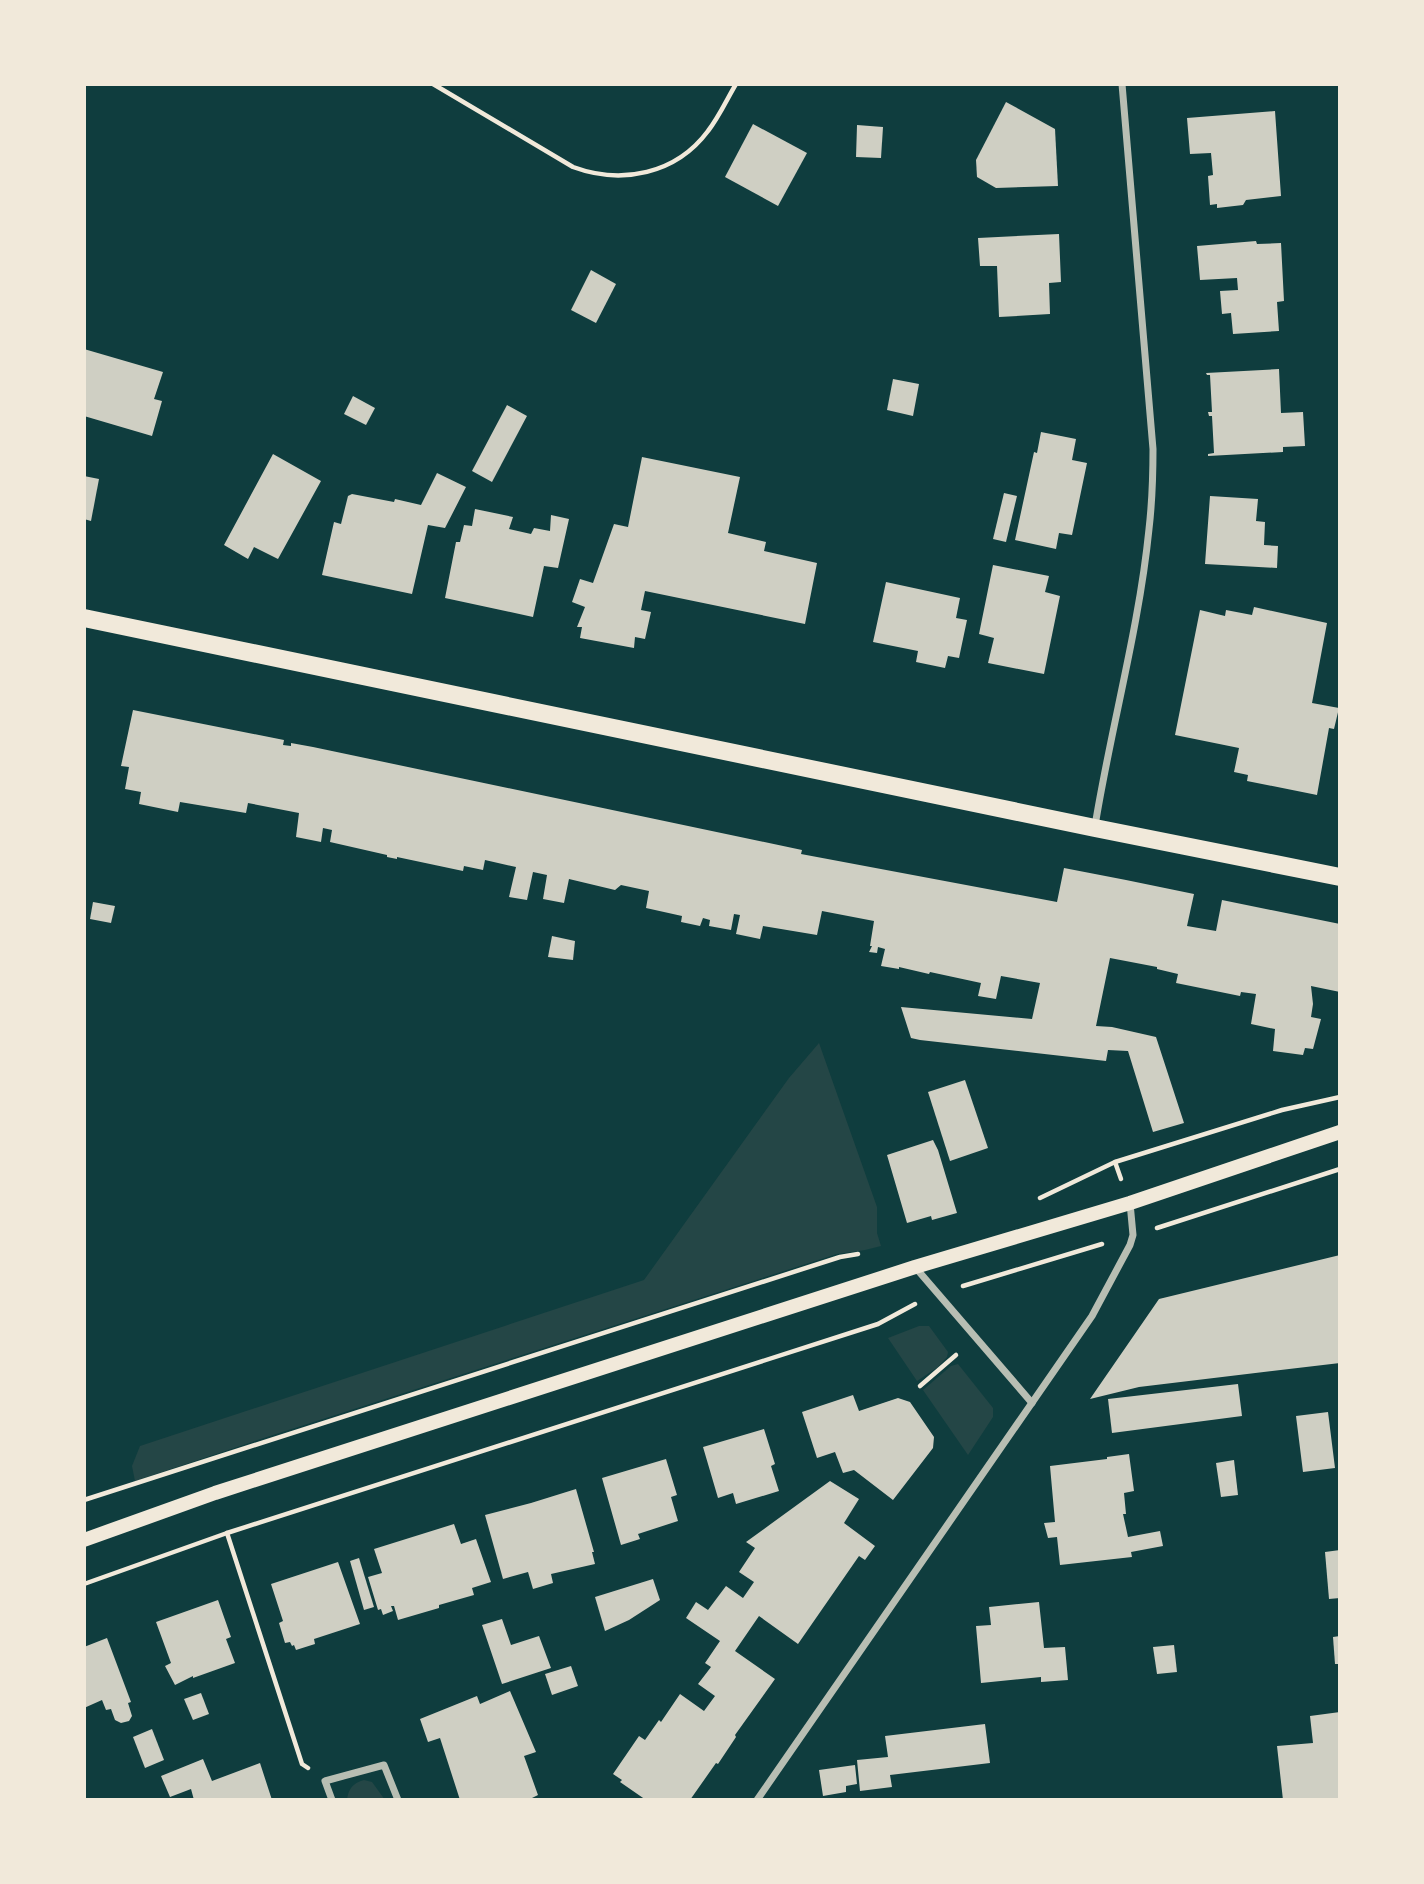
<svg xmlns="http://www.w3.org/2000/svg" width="1424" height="1884" font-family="Cabin,sans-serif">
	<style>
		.green { fill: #244646 }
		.building { fill: #cfcfc3 }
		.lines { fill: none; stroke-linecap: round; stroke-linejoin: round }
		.path { stroke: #f1e9da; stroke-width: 4.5 }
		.minor { stroke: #b8beb3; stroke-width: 7 }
		.secondary { stroke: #f1e9da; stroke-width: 14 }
		.primary { stroke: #f1e9da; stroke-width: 18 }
	</style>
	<rect width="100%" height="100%" fill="#0f3d3e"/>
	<g class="green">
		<path d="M819 1043 877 1207V1233L881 1246 865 1250 837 1254 270 1436 135 1481 132 1466 140 1446 644 1280 789 1078Z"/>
		<path d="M919 1326H929L948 1352 947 1357 938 1367 917 1381 888 1338Z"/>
		<path d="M958 1364 993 1408V1417L968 1455 923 1390 951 1366Z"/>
		<path d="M364 1780 372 1782 385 1800H347C348 1789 353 1783 364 1780Z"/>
	</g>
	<g class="building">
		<path d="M1006 102 1055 129 1058 186 996 188 977 177 976 160Z"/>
		<path d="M1275 111 1281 196 1246 200 1243 205 1217 208V204L1210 205 1208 176 1213 175 1211 153 1190 154 1187 118Z"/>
		<path d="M753 124 807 153 778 206 725 177Z"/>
		<path d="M857 125 883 127 881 158 856 157Z"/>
		<path d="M1059 234 1061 282 1049 283 1050 314 999 317 997 266H980L978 238Z"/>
		<path d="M1256 241 1257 244 1281 243 1284 301 1277 302 1279 331 1233 334 1231 313 1222 314 1220 291 1238 290 1237 278 1200 280 1197 246Z"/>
		<path d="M591 270 616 284 596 323 571 310Z"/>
		<path d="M84 349 163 372 154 399 162 401 152 436 84 416Z"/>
		<path d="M1279 369 1281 413 1303 412 1305 446 1283 447V452L1208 456V454L1214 453 1212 416H1209L1208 412H1212L1210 375H1207L1206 373Z"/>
		<path d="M893 379 919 384 913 416 887 410Z"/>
		<path d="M353 396 375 408 366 425 344 414Z"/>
		<path d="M507 405 527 416 492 482 472 471Z"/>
		<path d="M1041 432 1076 439 1072 460 1087 463 1072 535 1059 533 1056 549 1015 540 1034 452 1037 453Z"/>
		<path d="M273 454 321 481 278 559 254 547 248 559 224 545Z"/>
		<path d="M642 457 740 477 728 533 766 542 764 551 817 563 805 624 645 591 641 610 651 612 645 639 635 637 634 648 580 638 582 627H577L585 607 572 602 580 579 593 583 614 524 628 527Z"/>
		<path d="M437 473 466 487 445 528 428 525 412 594 322 575 334 522 341 524 348 496 352 494 394 502 395 499 421 505Z"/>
		<path d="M84 476 99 479 91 521 84 519Z"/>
		<path d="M1004 493 1017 496 1006 542 993 539Z"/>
		<path d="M1210 496 1258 499 1256 521 1265 522 1264 545 1278 546 1277 568 1205 564Z"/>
		<path d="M475 509 513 517 509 529 531 534 534 528 550 531 551 515 569 519 558 568 544 566 533 617 445 598 456 542H460L464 525 472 526Z"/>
		<path d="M993 565 1049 576 1045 592 1060 596 1044 674 988 663 994 638 979 634Z"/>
		<path d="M886 582 960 598 956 618 967 620 959 658 948 656 945 668 916 662 918 651 873 642Z"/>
		<path d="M1254 607 1327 623 1312 703 1339 708 1334 729 1329 728 1317 795 1247 781 1248 775 1234 772 1239 748 1175 735 1200 610 1225 616 1226 610 1252 615Z"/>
		<path d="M133 710 284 740 283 745 291 746V743L313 747 802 850 801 854 1057 902 1064 868 1126 880 1194 894 1187 926 1216 931 1222 900 1340 924V992L1311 986 1313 1004 1311 1017 1321 1019 1313 1049 1305 1048 1303 1055 1273 1051 1275 1029 1251 1024 1256 994 1241 992 1240 996 1176 983 1178 974 1157 969V967L1110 958 1096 1026 1112 1027 1156 1037 1184 1123 1153 1132 1128 1051 1108 1050 1106 1061 920 1040 911 1038 901 1007 1032 1019 1040 983 1001 976 996 999 978 996 981 983 930 972 929 974 899 967V969L881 966 885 949 878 947 877 953 869 952 872 946H870L874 921 822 911 817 935 763 926 760 939 736 934 740 915 734 914 731 930 709 926 710 920 703 918 700 926 681 922 682 916 646 908 649 891 621 885 615 890 569 879 564 903 543 899 547 875 533 872 527 900 509 897 516 867 485 860 483 870 464 866 463 871 397 857V859L387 857V855L330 842 332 830 323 828 321 842 296 837 299 813 248 803 246 813 180 802 178 812 139 804 141 792 125 789 129 767 121 766Z"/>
		<path d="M93 902 115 906 111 923 90 919Z"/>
		<path d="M552 936 575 941 573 960 548 957Z"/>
		<path d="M965 1080 988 1148 950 1161 928 1092Z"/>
		<path d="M933 1140 938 1150 957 1213 932 1220 931 1216 907 1223 887 1155Z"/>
		<path d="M1340 1255V1363L1139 1387 1090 1399 1159 1299Z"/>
		<path d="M1238 1384 1242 1416 1112 1433 1108 1399Z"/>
		<path d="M853 1395 859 1411 898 1398 910 1402 934 1437 933 1448 893 1500 854 1470 843 1473 835 1452 817 1458 802 1412Z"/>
		<path d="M1328 1412 1335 1468 1303 1472 1296 1416Z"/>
		<path d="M764 1429 775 1464 771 1466 779 1491 736 1504 733 1493 718 1498 703 1447Z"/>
		<path d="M1129 1454 1134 1491 1124 1493 1126 1514H1123L1128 1537 1160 1531 1163 1546 1131 1552 1132 1557 1060 1565 1057 1537 1048 1538 1044 1523 1055 1522 1050 1466 1107 1459V1457Z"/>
		<path d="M666 1459 677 1495 671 1497 678 1521 638 1534 640 1539 621 1545 602 1478Z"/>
		<path d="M1234 1460 1238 1495 1221 1497 1216 1463Z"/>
		<path d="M830 1481 859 1499 844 1523 875 1546 865 1560 859 1556 798 1644 759 1616 735 1651 775 1679 735 1735 736 1737 718 1764 716 1763 690 1800H646L620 1782 622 1780 613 1774 639 1736 645 1740 659 1720 661 1722 680 1694 704 1711 715 1696 698 1684 711 1667 705 1663 720 1641 686 1618 696 1602 708 1610 726 1586 743 1598 754 1582 739 1572 755 1548 746 1542Z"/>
		<path d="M576 1489 594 1552H592L595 1564 551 1574 553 1583 533 1589 528 1572 503 1579 485 1515 531 1503Z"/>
		<path d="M454 1524 461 1544 476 1539 491 1582 472 1588 474 1595 439 1605V1608L398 1620 394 1606H391L393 1611 383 1615 381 1609 378 1610 368 1577 382 1573 374 1549Z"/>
		<path d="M1340 1550V1598L1329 1599 1325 1552Z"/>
		<path d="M359 1558 374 1607 364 1610 350 1561Z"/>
		<path d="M338 1562 360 1624 314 1639 315 1644 296 1650 294 1645 292 1646 290 1642 285 1643 279 1623 283 1621 271 1584Z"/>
		<path d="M653 1579 660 1600 629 1620 605 1631 595 1597Z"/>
		<path d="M218 1600 231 1637 226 1639 235 1663 193 1678V1676L175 1685 165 1666 171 1663 156 1622Z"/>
		<path d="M1039 1602 1044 1648 1065 1647 1068 1680 1041 1682V1677L981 1683 976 1626 991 1625 989 1607Z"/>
		<path d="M502 1619 511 1645 539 1636 551 1668 502 1684 482 1625Z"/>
		<path d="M1340 1636V1664H1335L1333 1637Z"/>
		<path d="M107 1638 131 1702 128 1703 132 1716 129 1721 121 1723 115 1720 111 1709 106 1710 102 1700 84 1708V1647Z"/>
		<path d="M1174 1645 1177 1672 1157 1674 1153 1647Z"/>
		<path d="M571 1666 578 1686 552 1695 545 1674Z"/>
		<path d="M510 1691 536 1752 524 1756 538 1795 528 1800H460L440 1738 428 1742 420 1719 477 1696 480 1704Z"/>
		<path d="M201 1693 209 1714 193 1720 184 1699Z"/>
		<path d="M1340 1712V1800H1283L1277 1746 1313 1743 1310 1716Z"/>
		<path d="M985 1724 990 1763 890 1775 892 1787 860 1791 857 1760 888 1757 885 1736Z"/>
		<path d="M152 1729 164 1760 145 1768 133 1737Z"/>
		<path d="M203 1759 212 1781 260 1763 272 1800H194L191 1789 170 1797 161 1776Z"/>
		<path d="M855 1765 857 1784 846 1786V1792L823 1796 819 1770Z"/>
	</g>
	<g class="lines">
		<g class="path">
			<path d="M433 84 573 167C622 185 676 174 708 131 719 117 727 99 736 84"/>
			<path d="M1115 1162 1121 1179"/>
			<path d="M1040 1198 1115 1162 1282 1110 1340 1097"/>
			<path d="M1157 1228 1340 1169"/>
			<path d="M963 1286 1102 1244"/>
			<path d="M920 1386 956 1355"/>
			<path d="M84 1500 840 1257 858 1254"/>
			<path d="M227 1533 302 1764 308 1768"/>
			<path d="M84 1584 227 1533 878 1324 915 1304"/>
		</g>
		<g class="minor">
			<path d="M1095 826C1111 727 1139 629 1149 529 1152 503 1153 476 1153 449L1122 84"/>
			<path d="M915 1267 1032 1403"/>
			<path d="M332 1800 325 1781 384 1765 398 1800"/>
			<path d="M757 1800 1092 1316 1130 1245 1133 1235 1130 1203"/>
		</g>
		<path class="secondary" d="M84 1540 215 1493 915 1267 1130 1203 1340 1132"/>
		<path class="primary" d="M84 618 1095 828 1340 877"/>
	</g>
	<rect width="1424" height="1884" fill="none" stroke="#f1e9da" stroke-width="172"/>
</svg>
